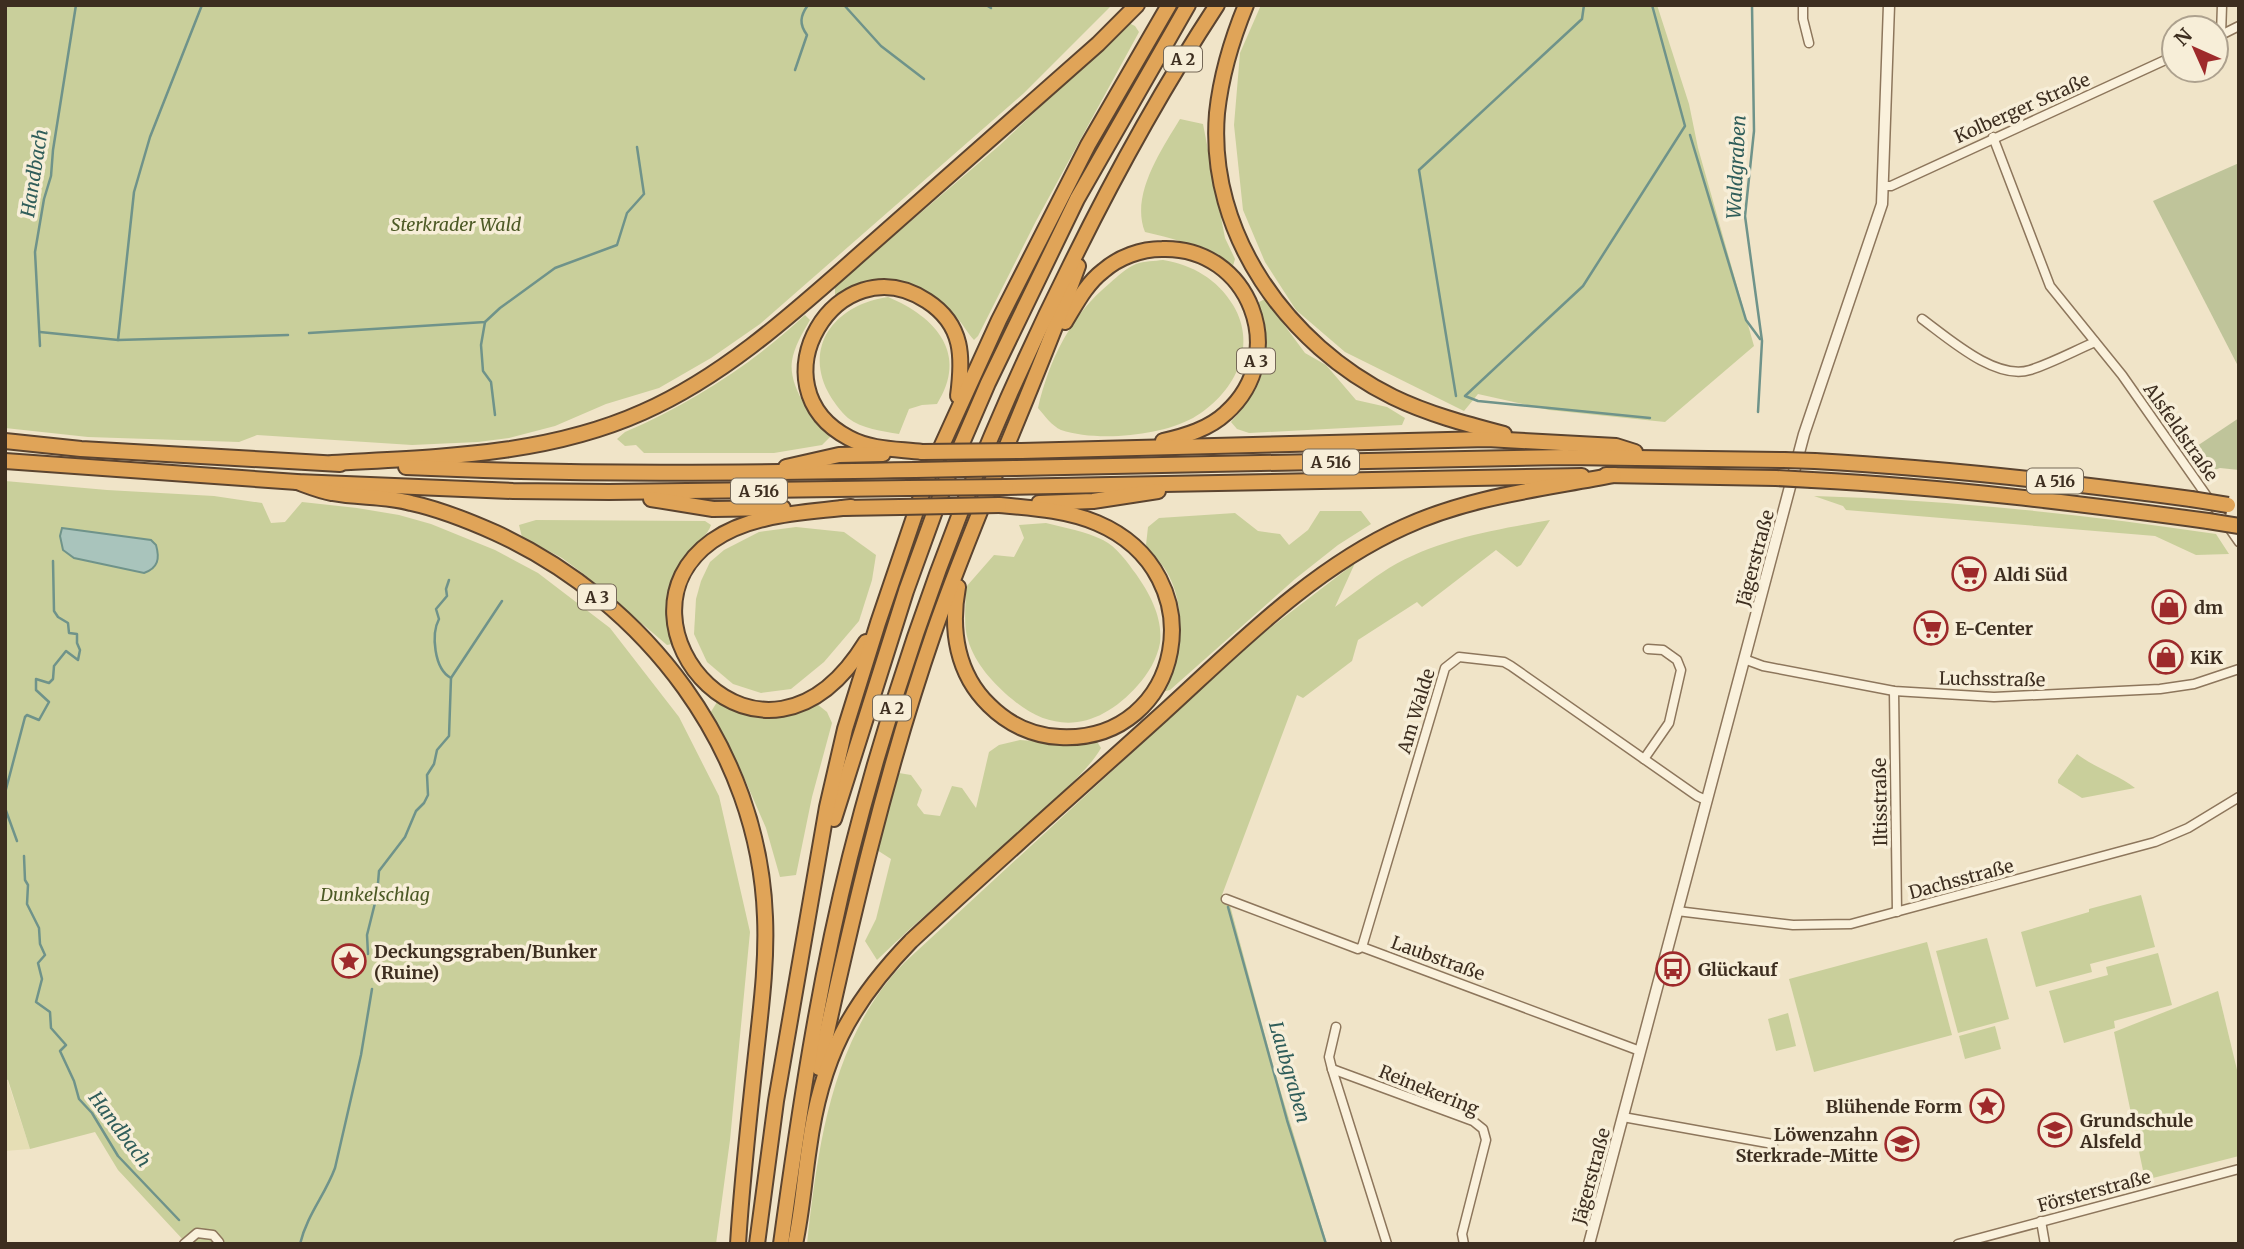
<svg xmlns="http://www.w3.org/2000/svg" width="2244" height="1249" font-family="Merriweather,serif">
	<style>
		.farmland { fill: #e6deb5 }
		.green { fill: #c9cf9b }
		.cemetery { fill: #bfc49a }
		.water { fill: #a9c4bc; stroke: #6f938a; stroke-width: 2 }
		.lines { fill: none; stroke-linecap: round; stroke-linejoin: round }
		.stream { stroke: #6f938a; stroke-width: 2.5 }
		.minor-casing { stroke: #8d765c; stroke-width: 11 }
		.tertiary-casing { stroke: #8d765c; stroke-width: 13 }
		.motorway-casing { stroke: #5b4430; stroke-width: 18 }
		.minor { stroke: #faf1dc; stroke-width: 8 }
		.tertiary { stroke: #faf1dc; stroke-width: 10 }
		.motorway { stroke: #e0a458; stroke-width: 14 }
		.motorway-bridge-casing { stroke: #5b4430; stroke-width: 18; stroke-linecap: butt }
		.motorway-bridge { stroke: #e0a458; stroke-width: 14 }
		.labels { text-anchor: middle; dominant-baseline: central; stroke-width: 7; stroke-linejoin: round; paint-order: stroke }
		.shield { fill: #f7eed8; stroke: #756857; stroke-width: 2 }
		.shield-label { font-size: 16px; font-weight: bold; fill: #3d2e20 }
		.street-label { font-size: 18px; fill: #3d2e20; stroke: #f7eed8 }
		.park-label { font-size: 18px; font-style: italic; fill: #4d5a26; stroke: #f7eed8 }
		.poi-label { font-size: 18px; font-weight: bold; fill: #3d2e20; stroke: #f7eed8; text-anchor: start }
		.water-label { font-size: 19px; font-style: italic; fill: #2f5d5a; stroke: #f7eed8 }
	</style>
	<rect width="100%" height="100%" fill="#f0e4c8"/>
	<path class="farmland" d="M7 1079 30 1149 5 1151V1080Z"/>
	<g class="green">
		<path d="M5 5H1112L1024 93 760 324 711 358 659 388 606 404 555 426 509 438 478 442 412 445 257 435 239 442 88 437 5 428Z"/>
		<path d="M1261 5H1657L1689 104 1698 148 1754 346 1665 422 1549 410 1478 394 1464 411 1345 352 1296 310 1265 262 1243 210 1234 125 1240 53Z"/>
		<path d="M1129 23 1135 26 1139 32 1036 221 978 336 974 340C967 333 964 325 957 318 950 309 940 304 931 298 896 276 872 283 835 295V287L842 280 1000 145Z"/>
		<path d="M1180 119 1203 124 1225 238 1235 259 1233 266C1206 248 1177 239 1145 232 1130 195 1162 149 1180 119Z"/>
		<path d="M1163 260C1193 265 1217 279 1233 305 1259 348 1233 395 1193 418 1160 436 1097 442 1061 430 1052 426 1044 415 1038 408 1049 360 1071 315 1110 283 1118 276 1126 268 1136 264 1144 261 1155 261 1163 260Z"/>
		<path d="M888 297C936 317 969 354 937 404L922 405 909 409 899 434C882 431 862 429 848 418 840 411 833 401 828 392 803 342 839 304 888 297Z"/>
		<path d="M1265 299 1305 353 1326 365 1356 400 1387 407 1405 418 1402 425 1249 433 1237 429 1231 422C1270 379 1270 358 1257 303Z"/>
		<path d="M805 315 810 320C803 332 794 347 792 361 788 386 813 422 831 436L822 445 774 453H644L636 445 625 446 617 439 625 432C692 403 751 365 805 315Z"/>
		<path d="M5 481 107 490 214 496 262 503 271 523 285 522 302 502 357 508 399 515 431 524 495 550 538 573 610 628 679 717 719 796 750 932 730 1140 716 1244H187L118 1170 95 1132 30 1149 8 1080 5 1079Z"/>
		<path d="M1814 496C1949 500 2082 514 2216 534L2229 554 2196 555 2155 536 1846 510 1843 506Z"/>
		<path d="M1320 511H1361L1371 524 1338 545 1295 579 1170 690 1162 692C1181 659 1187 611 1169 576 1164 565 1153 555 1146 545L1148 527 1159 518 1235 513 1258 531 1280 534 1289 545 1308 530Z"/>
		<path d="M536 520 705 521 711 525C708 535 697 542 691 550 669 578 667 610 672 644L667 645 585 575 562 558 522 537 519 525Z"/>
		<path d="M1550 520 1521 565 1517 567 1496 550 1422 607 1417 602 1358 640 1352 661 1303 698 1297 695 1222 895 1228 898 1276 1076 1327 1244H807C818 1145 832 1036 905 962L1211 680 1261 635 1355 563 1335 607C1353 594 1370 580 1389 568 1438 539 1494 530 1550 520Z"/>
		<path d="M1046 523C1065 528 1085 531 1103 540 1117 547 1127 562 1136 574 1150 594 1163 618 1160 643 1157 659 1148 674 1138 685 1101 727 1056 737 1012 699 994 684 975 664 968 640 963 625 966 603 966 587L994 555 1014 557 1024 538 1019 525Z"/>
		<path d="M796 527 844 532 876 555 872 580 859 621 824 662 791 689 761 693 733 684 707 662 694 634 696 599 701 581 710 562 724 550 759 532Z"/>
		<path d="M717 702 754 716 799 711 817 704 827 712 832 723 812 797 796 875 780 877 766 828 739 766 709 715Z"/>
		<path d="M1020 740 1069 744 1096 740 1101 748C1087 772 1062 791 1042 811 988 862 930 908 877 960L865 941 876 919 891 859 877 850 899 773 911 775 922 790 917 805 924 814 940 816 952 786 962 788 976 808 989 752 999 745Z"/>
		<path d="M2077 754C2095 768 2117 774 2135 788L2082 798 2058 783V780Z"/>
		<path d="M2141 895 2155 947 2090 964 2092 972 2036 987 2021 932 2089 912V909Z"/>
		<path d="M1987 938 2009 1019 1958 1033 1936 951Z"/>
		<path d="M1927 942 1952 1035 1814 1072 1789 979Z"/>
		<path d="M2158 953 2172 1005 2114 1021 2115 1028 2064 1043 2049 991 2108 975 2106 967Z"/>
		<path d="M2218 991 2239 1078V1156L2145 1180 2114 1032Z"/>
		<path d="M1788 1013 1796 1046 1776 1051 1768 1019Z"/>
		<path d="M1995 1026 2001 1049 1965 1059 1959 1036Z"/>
	</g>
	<g class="cemetery">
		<path d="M2239 163V368L2153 201Z"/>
		<path d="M2239 418V470L2220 468 2202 474 2188 452Z"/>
	</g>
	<path class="water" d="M62 528 151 540 156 545C160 559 158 568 144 573L74 558 63 550 60 536Z"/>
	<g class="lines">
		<g class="stream">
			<path d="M844 5 881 46 924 79"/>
			<path d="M986 5 991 8"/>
			<path d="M1752 5 1754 131 1745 216 1762 341 1758 412"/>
			<path d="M795 70 807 35C799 24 800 16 808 5"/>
			<path d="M1690 135 1746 320 1760 339"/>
			<path d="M485 322 481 345 483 371 491 382 495 415"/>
			<path d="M40 332 118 340 288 335"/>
			<path d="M309 333 485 322 500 308 555 268 617 245 627 213 644 194 637 147"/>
			<path d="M118 340 134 192 150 137 202 5"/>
			<path d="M40 346 35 252 44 199 51 176 53 150 76 5"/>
			<path d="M1456 396 1419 170 1582 19 1584 5"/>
			<path d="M1650 418 1478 401 1465 396 1583 286 1685 126 1652 5"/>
			<path d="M449 580 446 589 447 596 436 609 439 619C431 634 434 669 451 678"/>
			<path d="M5 793 25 717 27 715 39 720 49 702 36 690V679L49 683 53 679 54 666 66 651 78 660 80 650 77 643V634L69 633 68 623 58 617 54 611 53 561"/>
			<path d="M5 808 17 841"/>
			<path d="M24 856 25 880 28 885 27 904 39 928 40 944 45 955 38 963 42 979 36 1002 50 1012 51 1028 66 1045 60 1051 74 1081 79 1099 92 1113 118 1156 179 1220"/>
			<path d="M1228 907 1287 1120 1326 1244"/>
			<path d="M368 954 367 935 377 895 379 871 405 837 416 811 424 803 428 795 427 775 434 764 437 750 449 736 451 678 502 601"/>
			<path d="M300 1244C307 1215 325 1195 335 1168L361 1055 372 989"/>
		</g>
		<defs>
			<g id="minor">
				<path d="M1803 5V19L1809 43"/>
				<path d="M2221 35 2222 5"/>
				<path d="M2219 36 2239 26"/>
				<path d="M1993 137 2050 286 2122 375 2239 542"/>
				<path d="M1884 186H1891L2174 56"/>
				<path d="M1922 319C1948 338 1996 381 2030 370 2052 363 2074 351 2095 342"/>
				<path d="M1744 659 1763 666 1894 691 1994 697 2160 689 2194 684 2239 669"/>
				<path d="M1894 691 1897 912"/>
				<path d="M1644 759 1669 723 1681 670 1677 660 1663 650 1648 649"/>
				<path d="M1226 899 1358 949 1362 947 1640 1051"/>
				<path d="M1677 911 1793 925 1851 924 2155 842 2188 828 2239 797"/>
				<path d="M1362 947 1445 668 1459 657 1504 662 1511 666 1697 796 1706 800"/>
				<path d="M1336 1027 1329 1057 1332 1069 1387 1244"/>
				<path d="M1332 1069 1473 1121 1483 1129 1486 1140 1462 1234 1464 1244"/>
				<path d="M1623 1117 1773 1144"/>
				<path d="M2041 1221 2045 1244"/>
				<path d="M184 1244 197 1233 213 1235 219 1242"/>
				<path d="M1958 1244 2239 1169"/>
			</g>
			<path id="tertiary" d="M1589 1244 1804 434 1882 204 1889 5"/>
			<g id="motorway">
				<path d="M1246 5C1232 39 1221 76 1217 113 1207 234 1288 345 1393 397 1428 414 1466 424 1504 434"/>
				<path d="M1065 322C1076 304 1086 284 1103 271 1119 257 1141 249 1162 249 1250 246 1291 355 1226 413 1209 429 1185 436 1163 441"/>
				<path d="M5 441 81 449 340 464"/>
				<path d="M1021 451 1487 439 1616 446 1635 452"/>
				<path d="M922 452C898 449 871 450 849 438 751 387 837 242 927 301 964 325 963 358 958 396"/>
				<path d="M5 461 297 482 513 491 609 492 908 488"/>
				<path d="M1815 461C1941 468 2066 482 2191 499"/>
				<path d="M332 463C437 457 545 456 643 412 731 373 804 303 876 240 950 175 1024 109 1098 44L1137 5"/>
				<path d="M406 467C576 475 746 473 915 470"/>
				<path d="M786 467 839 455 883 454"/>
				<path d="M1014 468 1565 457 1784 460"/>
				<path d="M1606 475 1776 478"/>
				<path d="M1812 480C1945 487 2076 503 2208 521"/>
				<path d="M297 482C308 486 320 491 332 493 358 498 386 496 411 503 439 509 469 521 496 533 646 602 759 749 765 917 767 963 761 1008 756 1054 749 1117 742 1180 738 1244"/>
				<path d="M1006 487 1582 476"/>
				<path d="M651 499 713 509 783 508"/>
				<path d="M1039 503 1093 501 1158 491"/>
				<path d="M851 507C804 513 752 513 712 541 600 621 762 811 866 642"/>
				<path d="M842 508 900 507"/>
				<path d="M958 587C950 630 957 674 989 705 1008 724 1033 736 1060 737 1184 743 1217 574 1097 523 1066 510 1032 508 999 505"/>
				<path d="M834 819 906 591 947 478 988 383 1077 199 1188 5"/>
				<path d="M819 1068C851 921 885 774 934 632 977 508 1034 389 1078 266"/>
				<path d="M757 1244 776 1101 827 807 845 729 878 623 928 476 999 320 1088 145 1169 5"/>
				<path d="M781 1244C799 1114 818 985 850 857 902 651 975 456 1070 266 1114 176 1162 89 1217 5"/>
				<path d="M795 1244C802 1212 804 1180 809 1148 821 1059 849 1005 911 941 994 864 1079 789 1162 714 1238 645 1311 569 1404 527 1471 496 1543 489 1614 475"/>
			</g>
		</defs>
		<use href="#minor" class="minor-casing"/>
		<use href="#tertiary" class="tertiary-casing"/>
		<use href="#motorway" class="motorway-casing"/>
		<use href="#minor" class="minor"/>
		<use href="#tertiary" class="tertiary"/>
		<use href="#motorway" class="motorway"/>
		<defs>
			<g id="motorway-bridge">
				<path d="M922 452 1021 451"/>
				<path d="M1784 460 1815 461"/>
				<path d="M915 470 1014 468"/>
				<path d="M1776 478 1812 480"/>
				<path d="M908 488 1006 487"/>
				<path d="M2191 499 2228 505"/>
				<path d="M900 507 999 505"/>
				<path d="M2208 521 2239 526"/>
			</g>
		</defs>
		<use href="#motorway-bridge" class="motorway-bridge-casing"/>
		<use href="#motorway-bridge" class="motorway-bridge"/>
	</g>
	<defs>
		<symbol id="supermarket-ring" viewBox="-11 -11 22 22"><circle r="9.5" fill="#f7eed8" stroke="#9e2a2b" stroke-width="1.5"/><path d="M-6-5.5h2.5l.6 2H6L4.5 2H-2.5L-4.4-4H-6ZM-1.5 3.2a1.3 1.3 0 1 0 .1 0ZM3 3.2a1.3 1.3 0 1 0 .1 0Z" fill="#9e2a2b"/></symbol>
		<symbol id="shop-ring" viewBox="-11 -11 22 22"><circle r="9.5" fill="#f7eed8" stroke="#9e2a2b" stroke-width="1.5"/><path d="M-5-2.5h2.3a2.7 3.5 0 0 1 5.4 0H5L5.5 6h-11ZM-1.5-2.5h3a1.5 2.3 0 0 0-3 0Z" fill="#9e2a2b"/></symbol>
		<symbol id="sight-ring" viewBox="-11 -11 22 22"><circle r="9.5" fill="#f7eed8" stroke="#9e2a2b" stroke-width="1.5"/><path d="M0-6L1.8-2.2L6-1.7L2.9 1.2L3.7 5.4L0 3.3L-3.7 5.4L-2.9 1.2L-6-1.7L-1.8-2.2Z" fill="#9e2a2b"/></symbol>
		<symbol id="bus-ring" viewBox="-11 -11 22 22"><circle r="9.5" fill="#f7eed8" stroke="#9e2a2b" stroke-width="1.5"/><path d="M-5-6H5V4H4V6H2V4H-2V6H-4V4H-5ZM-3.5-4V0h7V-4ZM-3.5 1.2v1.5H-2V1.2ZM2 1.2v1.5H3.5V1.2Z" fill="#9e2a2b"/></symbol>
		<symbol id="school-ring" viewBox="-11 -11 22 22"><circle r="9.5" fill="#f7eed8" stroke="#9e2a2b" stroke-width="1.5"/><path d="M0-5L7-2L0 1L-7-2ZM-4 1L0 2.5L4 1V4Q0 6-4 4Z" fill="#9e2a2b"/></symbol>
	</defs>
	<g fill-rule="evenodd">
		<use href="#supermarket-ring" x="1950" y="555" width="38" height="38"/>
		<use href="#shop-ring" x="2150" y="588" width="38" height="38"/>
		<use href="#supermarket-ring" x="1912" y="609" width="38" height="38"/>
		<use href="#shop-ring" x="2147" y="638" width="38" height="38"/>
		<use href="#sight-ring" x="330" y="942" width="38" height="38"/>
		<use href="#bus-ring" x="1654" y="950" width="38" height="38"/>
		<use href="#sight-ring" x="1968" y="1087" width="38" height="38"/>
		<use href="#school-ring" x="2036" y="1111" width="38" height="38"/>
		<use href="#school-ring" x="1883" y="1125" width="38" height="38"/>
	</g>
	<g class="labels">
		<g class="shield">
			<rect x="1164" y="46.5" width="38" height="25" rx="5"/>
			<rect x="1237" y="348.5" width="38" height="25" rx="5"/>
			<rect x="1303" y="449.5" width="56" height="25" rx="5"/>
			<rect x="2027" y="468.5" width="56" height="25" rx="5"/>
			<rect x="731" y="478.5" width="56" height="25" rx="5"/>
			<rect x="578" y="584.5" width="38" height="25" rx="5"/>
			<rect x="873" y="695.5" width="38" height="25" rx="5"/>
		</g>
		<g class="shield-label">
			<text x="1183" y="59">A 2</text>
			<text x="1256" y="361">A 3</text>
			<text x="1331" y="462">A 516</text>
			<text x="2055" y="481">A 516</text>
			<text x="759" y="491">A 516</text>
			<text x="597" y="597">A 3</text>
			<text x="892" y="708">A 2</text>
		</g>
		<g class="street-label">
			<text transform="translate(2022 108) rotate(-24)">Kolberger Straße</text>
			<text transform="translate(2181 432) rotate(55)">Alsfeldstraße</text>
			<text transform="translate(1755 558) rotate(-75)">Jägerstraße</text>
			<text transform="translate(1992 679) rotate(1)">Luchsstraße</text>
			<text transform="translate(1416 711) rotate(-73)">Am Walde</text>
			<text transform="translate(1880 802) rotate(-91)">Iltisstraße</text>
			<text transform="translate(1961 879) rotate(-15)">Dachsstraße</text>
			<text transform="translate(1438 958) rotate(20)">Laubstraße</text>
			<text transform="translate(1429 1090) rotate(22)">Reinekering</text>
			<text transform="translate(1591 1176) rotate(-75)">Jägerstraße</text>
			<text transform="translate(2094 1191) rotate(-15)">Försterstraße</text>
		</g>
		<g class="park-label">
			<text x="456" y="224">Sterkrader Wald</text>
			<text x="375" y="894">Dunkelschlag</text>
		</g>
		<g class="poi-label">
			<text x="1994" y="574">Aldi Süd</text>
			<text x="2194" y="607">dm</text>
			<text x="1955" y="628">E-Center</text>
			<text x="2190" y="657">KiK</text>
			<text x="374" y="951">Deckungsgraben/Bunker<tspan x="374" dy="21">(Ruine)</tspan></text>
			<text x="1698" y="969">Glückauf</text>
			<text x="1962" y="1106" text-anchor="end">Blühende Form</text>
			<text x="2080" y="1120">Grundschule<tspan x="2080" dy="21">Alsfeld</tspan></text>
			<text x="1878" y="1134" text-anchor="end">Löwenzahn<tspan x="1878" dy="21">Sterkrade-Mitte</tspan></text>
		</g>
		<g class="water-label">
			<text transform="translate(1736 167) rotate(-87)">Waldgraben</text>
			<text transform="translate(34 173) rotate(-81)">Handbach</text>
			<text transform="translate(1290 1072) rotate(74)">Laubgraben</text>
			<text transform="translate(120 1129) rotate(53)">Handbach</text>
		</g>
	</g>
	<rect width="2244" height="1249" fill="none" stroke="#3d2e20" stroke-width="14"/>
	<g transform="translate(2195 49) rotate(315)"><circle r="33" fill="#f7eed8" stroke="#ada18e" stroke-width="2"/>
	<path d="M0-5L12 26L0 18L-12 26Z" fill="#9e2a2b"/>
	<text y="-10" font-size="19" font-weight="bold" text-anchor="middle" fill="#3d2e20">N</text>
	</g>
</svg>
